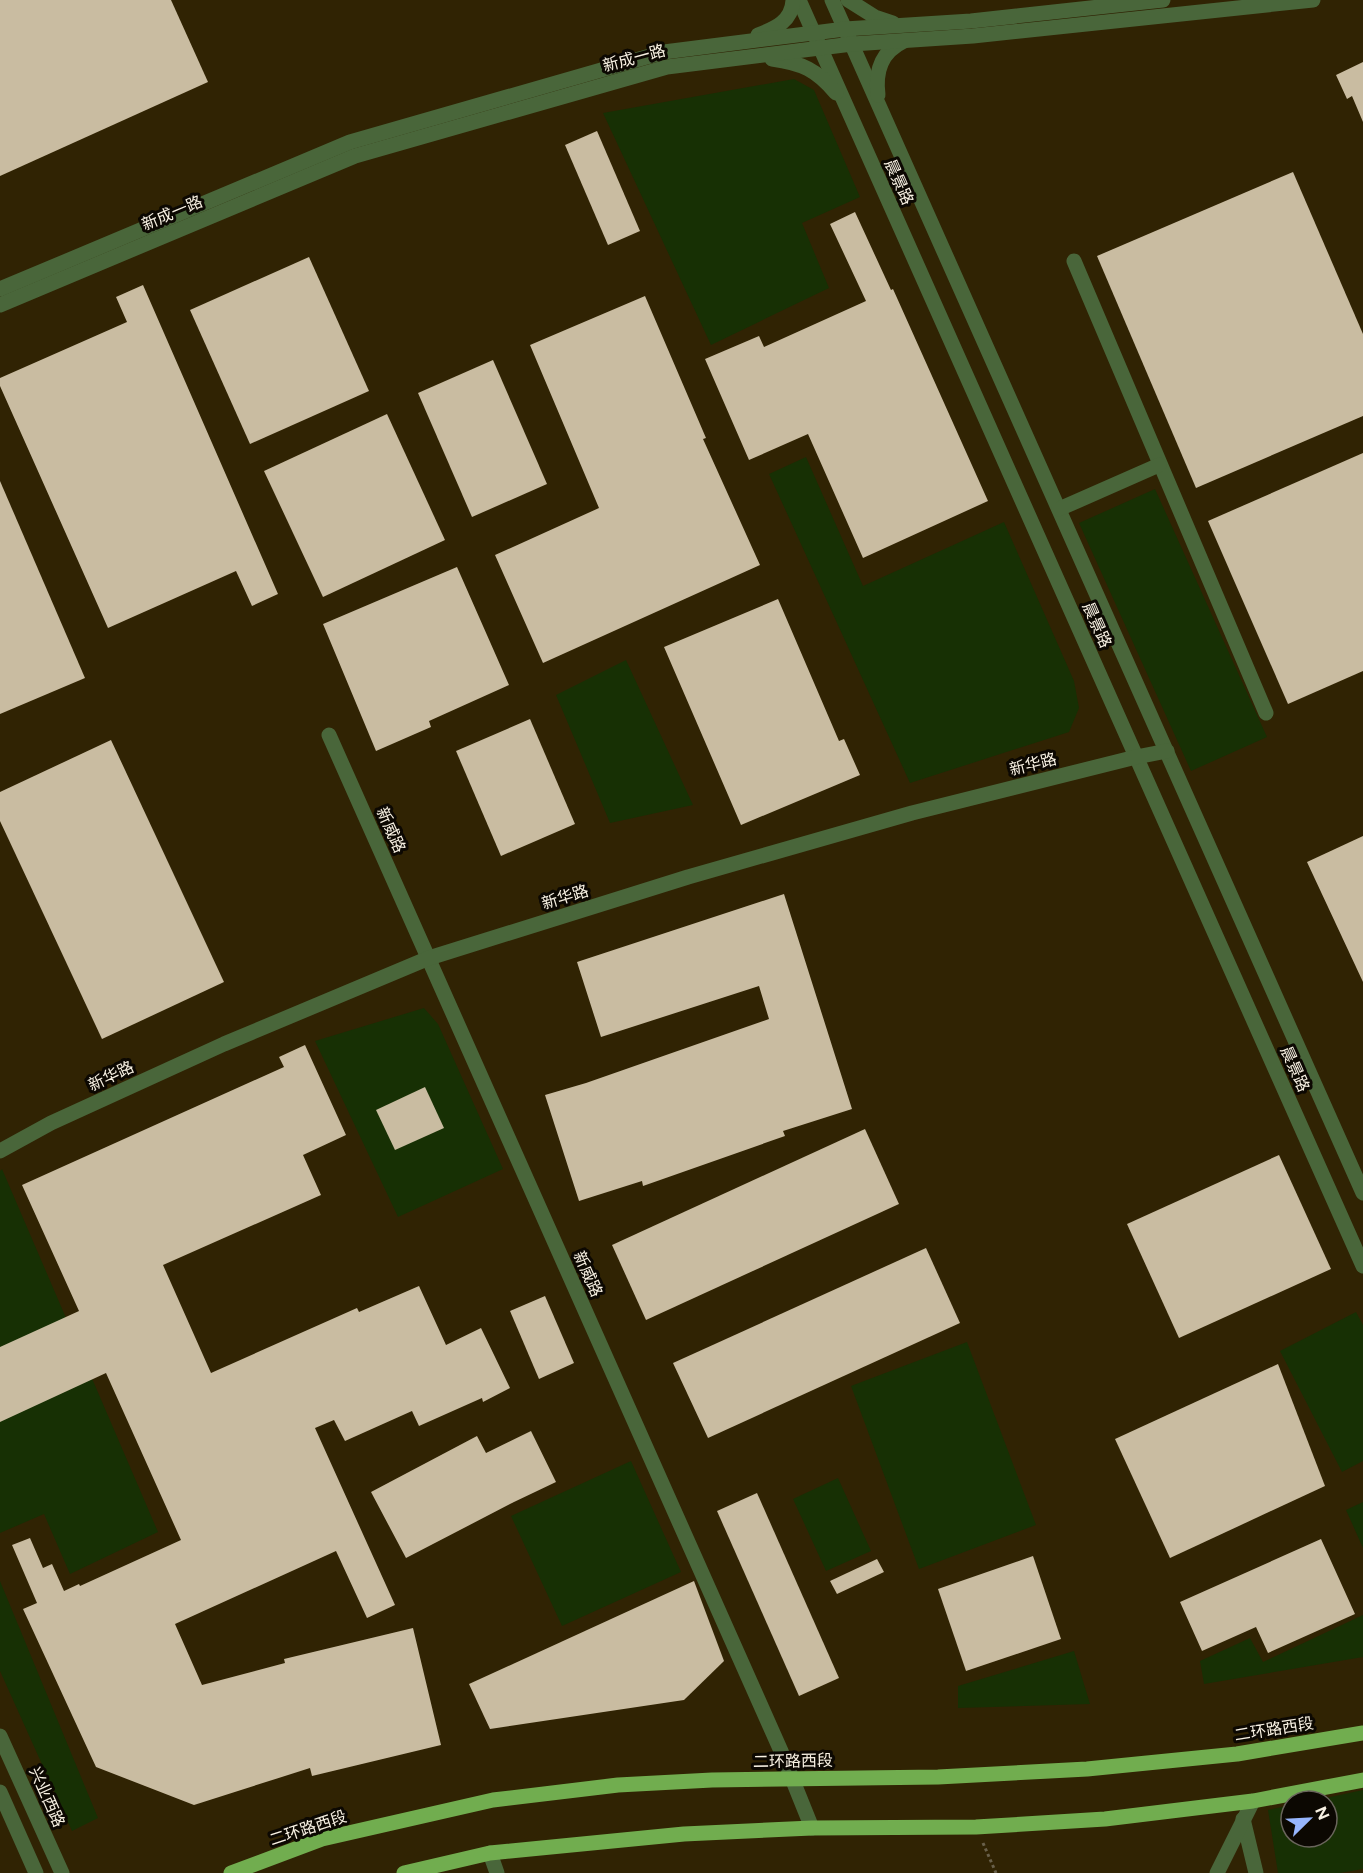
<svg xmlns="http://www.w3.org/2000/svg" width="1363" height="1873" font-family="Figtree,'Noto Sans SC',sans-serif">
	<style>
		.built { fill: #302303; fill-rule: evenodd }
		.green { fill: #173004 }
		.building { fill: #c9bca1 }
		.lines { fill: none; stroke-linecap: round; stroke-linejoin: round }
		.path { stroke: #69604b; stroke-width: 3; stroke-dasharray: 3 3; stroke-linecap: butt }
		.minor { stroke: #49663a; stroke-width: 15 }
		.major { stroke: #71ad4f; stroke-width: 15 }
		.labels { text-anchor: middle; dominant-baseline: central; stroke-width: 6; stroke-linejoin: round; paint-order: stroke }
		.street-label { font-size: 16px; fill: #f8f1e3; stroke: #0c0802 }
	</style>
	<rect width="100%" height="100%" fill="#271d05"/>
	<path class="built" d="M0 0H1363V1873H0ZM1291 1801H1327V1837H1291Z"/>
	<g class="green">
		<path d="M794 79 814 90 860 197 802 223 829 288 711 345 603 113Z"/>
		<path d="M806 457 863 586 1004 522 1074 681 1079 708 1069 732 910 783 769 474Z"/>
		<path d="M1155 489 1267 737 1191 771 1079 523Z"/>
		<path d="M626 660 693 805 610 823 556 695Z"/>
		<path d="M424 1008 438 1024 503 1169 398 1217 315 1041Z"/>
		<path d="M2 1169 158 1532 70 1574 44 1514 0 1533V1171Z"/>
		<path d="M1356 1312 1363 1325V1461L1342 1472 1280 1351Z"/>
		<path d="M967 1342 1036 1525 919 1569 851 1386Z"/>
		<path d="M631 1461 681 1572 562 1626 511 1516Z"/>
		<path d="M838 1478 871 1551 826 1571 793 1499Z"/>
		<path d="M1363 1502V1548L1346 1510Z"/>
		<path d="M0 1581 98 1818 72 1831 0 1671Z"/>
		<path d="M1363 1615V1657L1204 1684 1200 1661 1250 1638 1263 1662Z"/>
		<path d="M1074 1651 1090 1704 958 1708V1686Z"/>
		<path d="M1363 1790V1869L1340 1873H1278L1268 1810 1291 1805V1837H1327V1801H1312Z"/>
	</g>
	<g class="building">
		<path d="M0 0H171L208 82 0 176Z"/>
		<path d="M1363 62V122L1352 96 1347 99 1336 75Z"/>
		<path d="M597 131 640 231 608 245 565 145Z"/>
		<path d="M1293 172 1363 334V416L1196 488 1097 256Z"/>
		<path d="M855 212 891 290 893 289 988 501 863 558 808 434 749 460 705 359 759 336 764 347 866 301 830 224Z"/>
		<path d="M309 257 369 391 250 444 190 310Z"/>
		<path d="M143 285 278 594 252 606 236 571 108 628 0 386V378L127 322 116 297Z"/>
		<path d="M645 296 706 438 703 439 760 565 543 663 495 555 599 508 530 345Z"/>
		<path d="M493 360 547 484 472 517 418 393Z"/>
		<path d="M387 414 445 540 323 597 264 471Z"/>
		<path d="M1363 453V671L1288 704 1208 521Z"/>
		<path d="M0 481 85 678 0 714Z"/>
		<path d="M457 567 509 685 429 721 431 727 376 751 323 624Z"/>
		<path d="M778 599 839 741 844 739 860 775 741 825 664 647Z"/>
		<path d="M530 719 575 824 501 856 456 751Z"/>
		<path d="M111 740 224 982 102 1039 0 821V792Z"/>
		<path d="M1363 836V982L1307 862Z"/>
		<path d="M784 894 852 1109 783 1131 785 1136 643 1186 642 1181 579 1201 545 1095 586 1083 769 1019 759 986 601 1037 577 962Z"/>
		<path d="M305 1045 346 1135 303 1155 321 1195 163 1265 211 1373 357 1308 359 1312 419 1286 446 1345 481 1328 510 1388 483 1402 482 1398 419 1426 412 1411 345 1441 334 1420 315 1428 395 1605 367 1618 336 1551 175 1624 202 1685 285 1663 284 1659 413 1628 441 1745 312 1776 310 1768 194 1805 96 1767 23 1609 37 1603 12 1545 30 1538 43 1568 52 1564 64 1591 79 1584 80 1586 181 1540 106 1373 0 1422V1347L79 1311 22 1185 284 1067 279 1057Z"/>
		<path d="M425 1087 444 1128 395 1150 376 1110Z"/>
		<path d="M865 1129 899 1204 646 1320 612 1245Z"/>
		<path d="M1279 1155 1331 1269 1179 1338 1127 1224Z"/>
		<path d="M926 1248 960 1323 708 1438 673 1363Z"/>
		<path d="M545 1296 574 1363 539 1379 510 1311Z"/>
		<path d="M1278 1364 1325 1486 1170 1558 1115 1439Z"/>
		<path d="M531 1431 556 1482 514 1502 406 1558 371 1492 477 1436 486 1453Z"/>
		<path d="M757 1493 839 1678 799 1696 717 1511Z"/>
		<path d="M1321 1539 1355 1614 1268 1653 1256 1627 1202 1651 1180 1602Z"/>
		<path d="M1033 1556 1061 1639 966 1671 938 1589Z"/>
		<path d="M877 1559 884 1572 837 1594 830 1581Z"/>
		<path d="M694 1581 724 1661 684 1700 490 1729 469 1684Z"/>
	</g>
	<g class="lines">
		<path class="path" d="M983 1843 996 1873"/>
		<g class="minor">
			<path d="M799 0 1363 1266"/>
			<path d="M832 0 1363 1193"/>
			<path d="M848 0 875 17 893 23"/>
			<path d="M758 35C776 28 792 21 793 0"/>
			<path d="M772 59C802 63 817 70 836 93"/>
			<path d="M878 95C875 71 881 52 904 41"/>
			<path d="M1074 261 1266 713"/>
			<path d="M0 289 350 142 664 52 845 29 971 21 1163 0"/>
			<path d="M0 305 355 156 667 67 852 44 973 36 1313 0"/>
			<path d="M1059 509 1159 465"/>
			<path d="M329 735 781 1751 812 1828"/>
			<path d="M0 1151 51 1123 224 1044 429 958 688 877 912 813 1136 757 1167 751"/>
			<path d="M0 1736 62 1873"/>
			<path d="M0 1792 36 1873"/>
			<path d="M1243 1819 1256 1873"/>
			<path d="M490 1853 497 1873"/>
			<path d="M1217 1873 1253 1801"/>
		</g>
		<g class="major">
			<path d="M231 1873 322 1839 493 1800 618 1785 712 1780 938 1777 1087 1769 1237 1754 1363 1733"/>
			<path d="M404 1873 490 1853 684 1834 812 1828 976 1827 1105 1819 1253 1801 1363 1780"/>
		</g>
	</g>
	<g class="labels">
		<g class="street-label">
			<text transform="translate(634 58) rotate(-15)">新成一路</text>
			<text transform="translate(899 182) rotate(66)">晨景路</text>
			<text transform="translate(172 213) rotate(-23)">新成一路</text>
			<text transform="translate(1097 625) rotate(66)">晨景路</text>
			<text transform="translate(1033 764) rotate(-14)">新华路</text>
			<text transform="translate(391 830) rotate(66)">新威路</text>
			<text transform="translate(565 897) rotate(-17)">新华路</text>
			<text transform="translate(1295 1069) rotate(66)">晨景路</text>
			<text transform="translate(111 1076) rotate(-25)">新华路</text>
			<text transform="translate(588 1274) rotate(66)">新威路</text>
			<text transform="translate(1274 1729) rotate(-9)">二环路西段</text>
			<text transform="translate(793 1761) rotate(-1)">二环路西段</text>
			<text transform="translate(47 1797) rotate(66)">兴业西路</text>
			<text transform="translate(308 1828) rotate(-18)">二环路西段</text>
		</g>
	</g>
	<g transform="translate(1309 1819) rotate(66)"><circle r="28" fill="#0c0802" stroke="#6a655c" stroke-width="1.5"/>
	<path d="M0-4.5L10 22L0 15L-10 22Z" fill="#97b6fd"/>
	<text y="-9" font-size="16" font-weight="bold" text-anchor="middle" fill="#f8f1e3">N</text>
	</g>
</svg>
